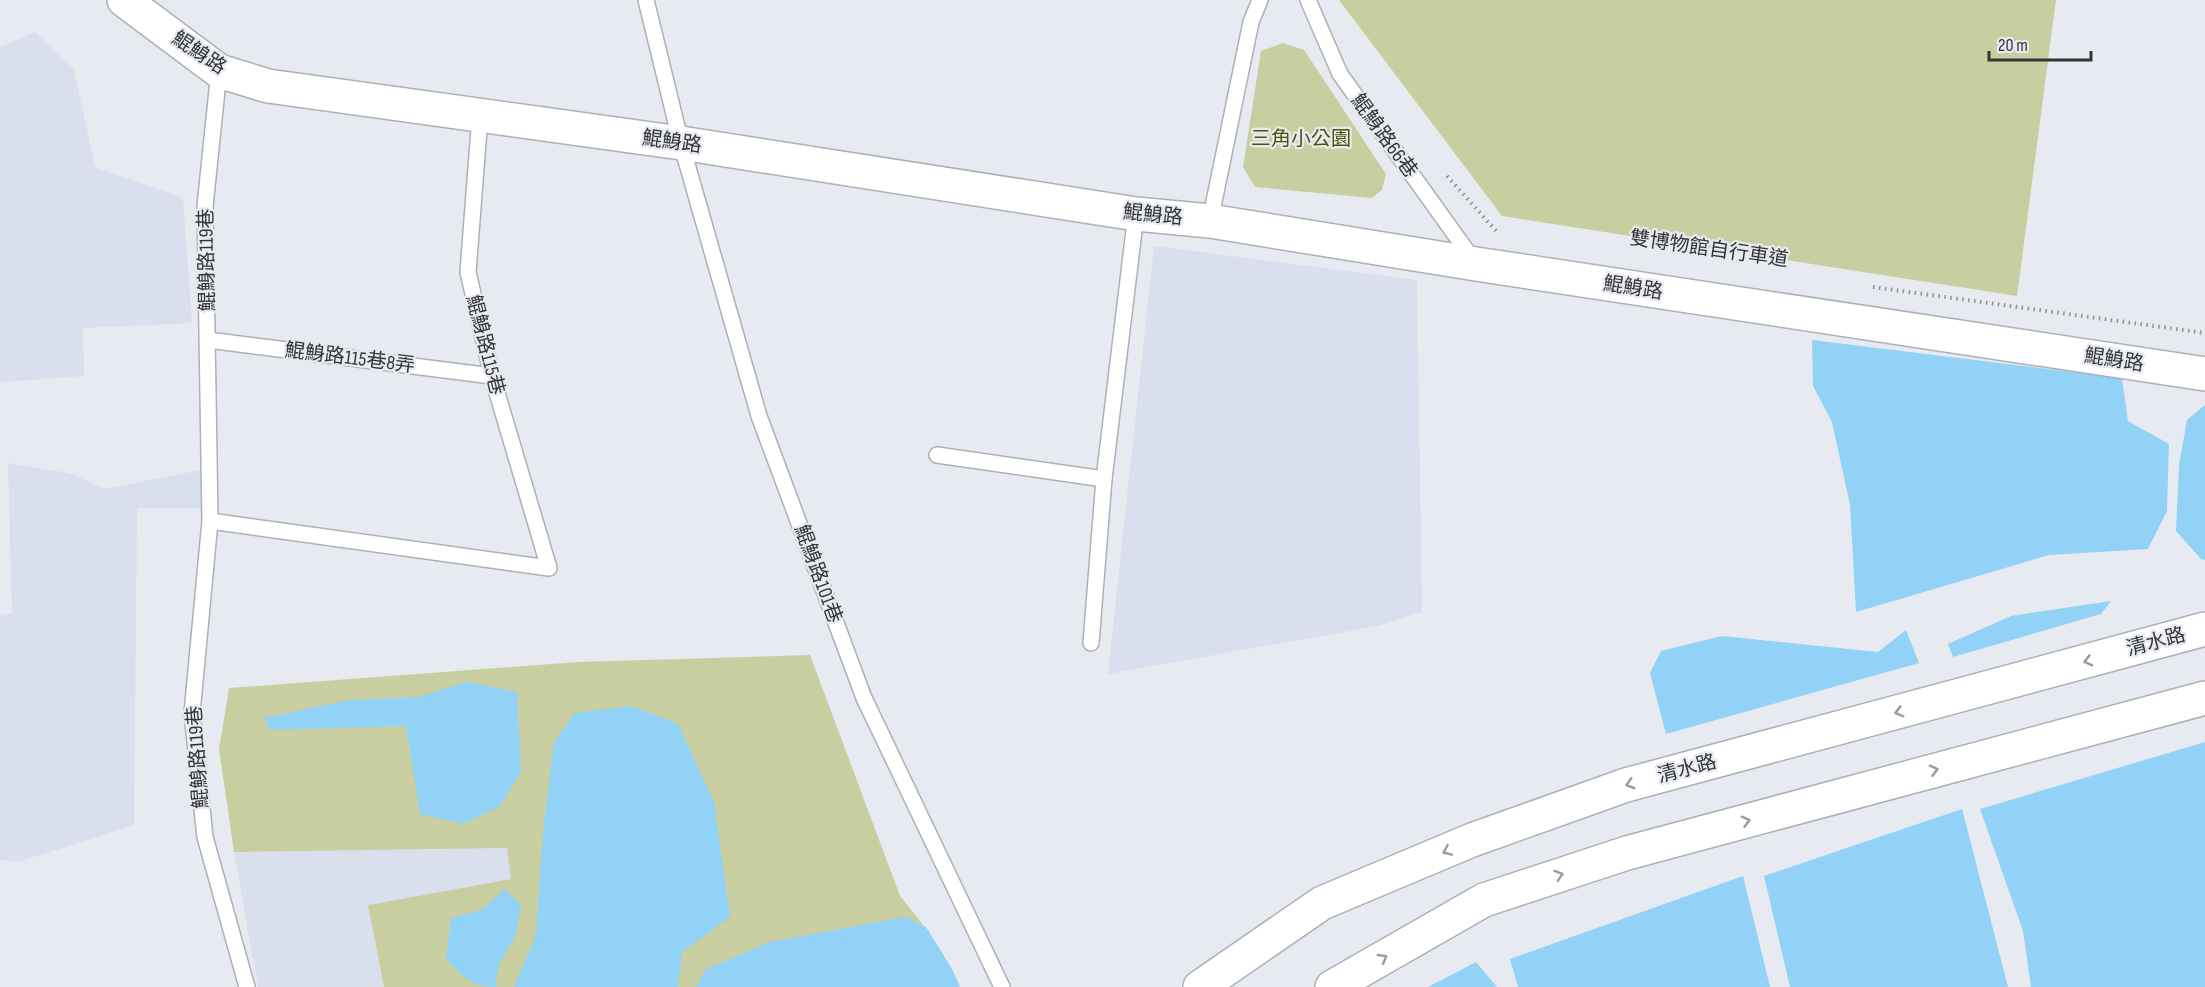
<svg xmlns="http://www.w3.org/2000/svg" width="2205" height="987" font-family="'Sofia Sans Condensed','Noto Sans TC',sans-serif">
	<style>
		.built { fill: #d9dfec }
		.green { fill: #c9cea0 }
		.water { fill: #91d2f6 }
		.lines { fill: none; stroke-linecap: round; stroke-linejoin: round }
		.lane-casing { stroke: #adb0b6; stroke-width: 18 }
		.secondary-casing { stroke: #adb0b6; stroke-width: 36 }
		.path { stroke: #8d8f93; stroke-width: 4; stroke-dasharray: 1.5 4.5; stroke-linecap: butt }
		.lane { stroke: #fff; stroke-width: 15 }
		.secondary { stroke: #fff; stroke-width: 33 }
		.oneway { stroke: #999a9a }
		.labels { text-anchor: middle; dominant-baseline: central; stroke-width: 4.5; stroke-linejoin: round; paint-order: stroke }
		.street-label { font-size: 20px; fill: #333436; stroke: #e7eaf0 }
		.park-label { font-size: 20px; fill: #4e5206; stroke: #e7eaf0 }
	</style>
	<rect width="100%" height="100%" fill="#e7eaf0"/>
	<g class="built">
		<path d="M35 32 74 69 95 167 183 198 192 323 83 328 84 376 0 382V47Z"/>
		<path d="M1154 246 1417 280 1422 612 1378 626 1108 674Z"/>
		<path d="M8 463 69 473 105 489 201 470 202 508H137L134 825 18 862 0 860V616L12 614Z"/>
		<path d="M507 848 512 879 368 905 384 987H258L234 852Z"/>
	</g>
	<g class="green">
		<path d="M1339 0H2056L2017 296 1502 216Z"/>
		<path d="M1283 43 1304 50 1386 174 1382 190 1372 198 1255 187 1243 167 1261 51Z"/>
		<path d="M810 655 900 896C924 925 945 953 960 987H384L368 905 511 879 507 848 234 852 219 749 229 688 578 662Z"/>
	</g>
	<g class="water">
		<path d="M1812 340 2122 378 2128 421 2169 444 2167 511 2148 549 2049 555 1856 612 1850 505 1832 422 1813 386Z"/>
		<path d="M2205 405V560L2201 559 2176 531 2179 465 2187 420Z"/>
		<path d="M2111 601 2101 614 1953 657 1948 644 2011 616Z"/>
		<path d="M1906 630 1919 663 1666 734 1650 673 1661 651 1722 636 1878 652Z"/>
		<path d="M467 682 517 692 521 772 499 807 463 824 420 814 406 726 271 730 263 718 349 700 418 697Z"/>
		<path d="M631 706 678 724 714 802 730 917 682 952 678 987H514L536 935 543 832 554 742 575 713Z"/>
		<path d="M2205 742V987H2031L2023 931 1980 809Z"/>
		<path d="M1962 809 2008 987H1790L1764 876Z"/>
		<path d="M1743 876 1770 987H1518L1510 959Z"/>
		<path d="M504 889 521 904 516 935 498 966 496 987C471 987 462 976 446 959L451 918 484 909Z"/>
		<path d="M905 917 926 927 952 969 960 987H696L705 970 769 942Z"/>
		<path d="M1476 962 1497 987H1428Z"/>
	</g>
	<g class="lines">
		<defs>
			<g id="lane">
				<path d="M646 0 681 143 759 416 864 698 1002 987"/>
				<path d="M1308 0 1340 74 1474 261"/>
				<path d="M219 71 205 206 210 521 192 713 205 837 247 987"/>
				<path d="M1210 221 1251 22 1260 0"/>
				<path d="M208 340 492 376"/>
				<path d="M937 455 1104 479"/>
				<path d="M210 521 549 568 492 376 468 272 480 116"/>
				<path d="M1091 643 1104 479 1136 214"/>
			</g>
			<g id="secondary">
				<path d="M124 0 219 71 268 86 681 143 1136 214 1210 221 1476 264 2205 374"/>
				<path d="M1200 987 1322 903 1472 840 1626 785 2205 629"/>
				<path d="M1332 987 1484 900 1627 853 2205 698"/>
			</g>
		</defs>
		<use href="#lane" class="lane-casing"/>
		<use href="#secondary" class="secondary-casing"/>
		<g class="path">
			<path d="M1447 176 1498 233"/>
			<path d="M1873 287 2205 333"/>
		</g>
		<use href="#lane" class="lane"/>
		<use href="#secondary" class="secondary"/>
	</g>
	<defs><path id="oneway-chevron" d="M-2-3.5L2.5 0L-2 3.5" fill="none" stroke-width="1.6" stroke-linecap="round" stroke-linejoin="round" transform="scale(1.5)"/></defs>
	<g class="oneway">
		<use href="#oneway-chevron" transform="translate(2088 661) rotate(165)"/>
		<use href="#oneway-chevron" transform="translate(1899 712) rotate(165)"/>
		<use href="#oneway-chevron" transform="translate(1934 770) rotate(-15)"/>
		<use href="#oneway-chevron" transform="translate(1630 784) rotate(164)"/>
		<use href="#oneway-chevron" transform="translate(1746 821) rotate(-15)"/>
		<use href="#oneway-chevron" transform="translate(1447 851) rotate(157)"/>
		<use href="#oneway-chevron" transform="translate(1559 875) rotate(-18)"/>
		<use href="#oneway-chevron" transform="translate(1383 958) rotate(-30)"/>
	</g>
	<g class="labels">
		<g class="street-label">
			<text transform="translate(199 53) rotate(34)">鯤鯓路</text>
			<text transform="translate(1384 136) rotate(54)">鯤鯓路66巷</text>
			<text transform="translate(672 142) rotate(8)">鯤鯓路</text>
			<text transform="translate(1153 215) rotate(6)">鯤鯓路</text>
			<text transform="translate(1709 249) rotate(8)">雙博物館自行車道</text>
			<text transform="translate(207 260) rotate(-91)">鯤鯓路119巷</text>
			<text transform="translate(1633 288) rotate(9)">鯤鯓路</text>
			<text transform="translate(485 345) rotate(76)">鯤鯓路115巷</text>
			<text transform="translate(350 358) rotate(7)">鯤鯓路115巷8弄</text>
			<text transform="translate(2114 360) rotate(9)">鯤鯓路</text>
			<text transform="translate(818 574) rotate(70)">鯤鯓路101巷</text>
			<text transform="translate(2156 642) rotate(-15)">清水路</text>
			<text transform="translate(198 757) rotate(-94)">鯤鯓路119巷</text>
			<text transform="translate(1687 769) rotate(-15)">清水路</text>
		</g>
		<g class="park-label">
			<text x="1301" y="139">三角小公園</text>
		</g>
	</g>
	<path d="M1989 51v9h102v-9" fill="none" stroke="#333436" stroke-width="3"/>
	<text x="1998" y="51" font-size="18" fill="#333436" stroke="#e7eaf0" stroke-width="4.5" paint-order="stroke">20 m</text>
</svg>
